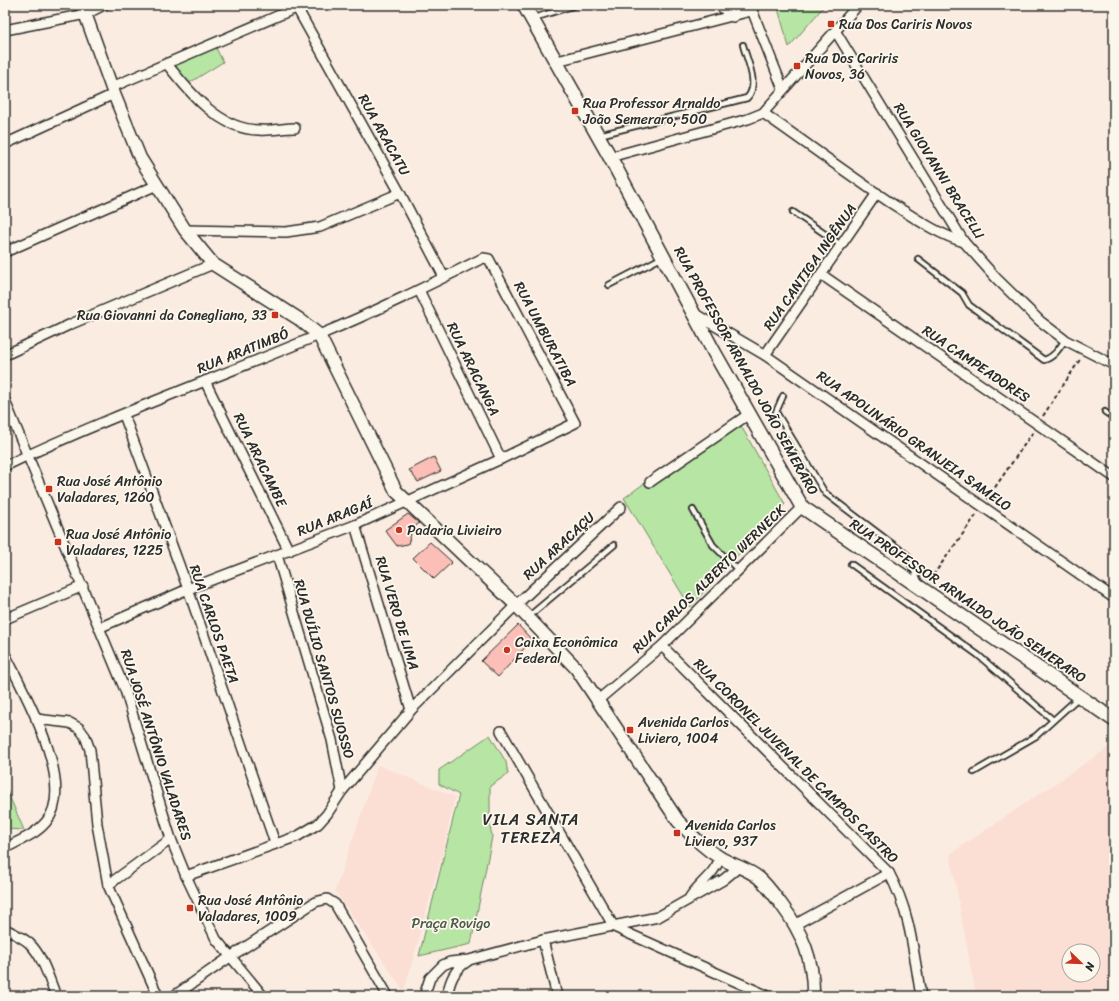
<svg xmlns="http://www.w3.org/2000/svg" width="1119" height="1001" font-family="Sriracha,sans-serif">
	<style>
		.built { fill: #fbded4; fill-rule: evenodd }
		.green { fill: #b7e5a3; stroke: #718867 }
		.building { fill: #fbbfb7; stroke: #2b2b2b }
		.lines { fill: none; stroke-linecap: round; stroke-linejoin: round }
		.service-casing { stroke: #2b2b2b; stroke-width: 8 }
		.minor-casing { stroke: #2b2b2b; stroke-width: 12 }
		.tertiary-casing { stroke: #2b2b2b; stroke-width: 15 }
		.secondary-casing { stroke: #2b2b2b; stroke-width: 16 }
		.path { stroke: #2b2b2b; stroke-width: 2; stroke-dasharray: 4 3; stroke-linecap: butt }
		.service { stroke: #fbf7ec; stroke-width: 4.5 }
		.minor { stroke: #fbf7ec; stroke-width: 9 }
		.tertiary { stroke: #fbf7ec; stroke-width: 12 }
		.secondary { stroke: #fbf7ec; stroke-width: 13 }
		.poi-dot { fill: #c8321e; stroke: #fbf7ec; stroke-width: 1.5 }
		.labels { text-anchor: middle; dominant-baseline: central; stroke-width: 3.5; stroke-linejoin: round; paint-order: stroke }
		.poi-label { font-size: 14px; fill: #2b2b2b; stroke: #fbf7ec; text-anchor: start }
		.street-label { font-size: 14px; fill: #2b2b2b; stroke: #fbf7ec }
		.park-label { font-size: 14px; fill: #4e5a49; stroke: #fbf7ec }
		.quarter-label { font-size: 16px; letter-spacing: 1px; fill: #2b2b2b; stroke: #fbf7ec }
	</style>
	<rect width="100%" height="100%" fill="#fbece1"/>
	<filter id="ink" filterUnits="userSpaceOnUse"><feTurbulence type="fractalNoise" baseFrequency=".025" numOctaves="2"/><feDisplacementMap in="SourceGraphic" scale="8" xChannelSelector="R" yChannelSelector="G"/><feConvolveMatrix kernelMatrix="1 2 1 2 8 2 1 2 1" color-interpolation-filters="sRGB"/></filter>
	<g filter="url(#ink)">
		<g class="built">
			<path d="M1114 744V996H976L950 854ZM1069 951H1093V975H1069Z"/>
			<path d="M378 765 455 797 444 847 404 991 335 891Z"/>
		</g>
		<g class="green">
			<path d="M777 5H825L789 47Z"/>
			<path d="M214 44 223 62 186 85 171 67Z"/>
			<path d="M736 417 785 504 690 607 624 498Z"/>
			<path d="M490 735 506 762 508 774 490 786V825L492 837 471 944 419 956 459 795 439 784V770Z"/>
			<path d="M5 786 24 830 5 829Z"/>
		</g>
		<g class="building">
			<path d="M434 457 441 471 418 482 409 470Z"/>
			<path d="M408 514 419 523 412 530 408 544 397 546 385 530Z"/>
			<path d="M430 542 452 562 434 579 413 558Z"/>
			<path d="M518 625 532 640 498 677 481 661Z"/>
		</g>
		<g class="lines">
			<defs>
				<g id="service">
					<path d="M534 18 576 5"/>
					<path d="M599 135 747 98C760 85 747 61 743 45"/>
					<path d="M793 212 841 245"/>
					<path d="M918 259 962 293 969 305 1044 360C1054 357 1059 349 1065 340"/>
					<path d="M609 285 663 257"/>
					<path d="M1112 328H1114"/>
					<path d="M783 396 776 412 825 493 907 555 920 584"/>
					<path d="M1105 412 1114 418"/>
					<path d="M693 510 713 545 738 570"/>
					<path d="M851 564 978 655 1053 720"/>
					<path d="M528 617 614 545"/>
					<path d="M974 772 1036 736 1079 697"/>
				</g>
				<g id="minor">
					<path d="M719 5 733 17"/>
					<path d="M750 5 783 89"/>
					<path d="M297 8 400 193 444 277"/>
					<path d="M5 30 86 14 104 5"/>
					<path d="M836 32 964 242 997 279 1040 321 1065 340 1114 365"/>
					<path d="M557 61 751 11"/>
					<path d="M167 64C189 92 220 130 259 130 271 131 283 128 295 128"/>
					<path d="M112 87 303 5"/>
					<path d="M763 113C806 143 848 174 891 203 915 218 937 234 964 242"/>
					<path d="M5 144 114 94"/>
					<path d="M610 157 748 119 763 113 858 5"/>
					<path d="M185 230 286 232 320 227 400 193"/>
					<path d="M5 252 157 185"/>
					<path d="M822 275 1114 477"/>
					<path d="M419 290 501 459"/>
					<path d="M695 314 765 355 1114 598"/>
					<path d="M5 355 71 324 213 264"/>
					<path d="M765 355 877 193"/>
					<path d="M205 381 289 551"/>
					<path d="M5 401 125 690 171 839 186 876 216 939 263 996"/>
					<path d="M124 415 188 589 275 843"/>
					<path d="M5 466C107 417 214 379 319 335 375 312 429 285 483 258L489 259 575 423 501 459 355 525 188 589 101 627"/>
					<path d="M650 482 749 414"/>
					<path d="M355 525 411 710"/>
					<path d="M277 555 332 740 342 791"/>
					<path d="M5 619 83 586"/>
					<path d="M662 646 889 873C911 914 913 951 921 996"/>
					<path d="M5 654C23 691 78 785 46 822 36 834 19 841 5 848"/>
					<path d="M597 701 662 646 802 507"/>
					<path d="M36 719 70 723 79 728 85 736 90 750 97 824 108 885 158 996"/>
					<path d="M501 731 614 927 768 996"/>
					<path d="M186 876 298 836 318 824 327 814 342 791 411 710 516 605 621 507"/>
					<path d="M108 885 171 839"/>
					<path d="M690 897C700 882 714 875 720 858"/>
					<path d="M796 924 889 873"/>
					<path d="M5 929C13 933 22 937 29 943 43 956 49 979 56 996"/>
					<path d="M543 940 557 996"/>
					<path d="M174 996 230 957 315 902 327 899 335 904 388 996"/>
					<path d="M424 996 430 978 443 965 450 962 469 960 543 940 658 917 723 880 739 867"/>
					<path d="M447 996C450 980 454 970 468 961"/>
				</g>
				<path id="tertiary" d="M82 5 114 94 140 158 185 230 213 264 299 319 319 335 396 491 516 605 576 668 678 821C691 834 702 847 719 857 731 865 747 868 759 878 767 885 774 895 781 904 802 932 814 960 813 996"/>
				<path id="secondary" d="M524 5 610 157 714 352 802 507 1114 720"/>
			</defs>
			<use href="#service" class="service-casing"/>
			<use href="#minor" class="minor-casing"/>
			<use href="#tertiary" class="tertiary-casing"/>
			<use href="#secondary" class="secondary-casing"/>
			<g class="path">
				<path d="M1043 416 1081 358"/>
				<path d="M987 499 1033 432"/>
				<path d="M929 581 977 514"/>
			</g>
			<use href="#service" class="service"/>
			<use href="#minor" class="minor"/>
			<use href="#tertiary" class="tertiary"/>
			<use href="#secondary" class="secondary"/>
		</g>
	</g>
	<g class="poi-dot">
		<rect x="827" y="20" width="8" height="8" rx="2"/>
		<rect x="793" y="62" width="8" height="8" rx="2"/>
		<rect x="571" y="107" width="8" height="8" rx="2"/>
		<rect x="271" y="311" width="8" height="8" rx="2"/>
		<rect x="45" y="485" width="8" height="8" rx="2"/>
		<circle cx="399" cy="530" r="4"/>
		<rect x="54" y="538" width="8" height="8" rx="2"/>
		<circle cx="507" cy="650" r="4"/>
		<rect x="626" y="726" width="8" height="8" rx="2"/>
		<rect x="673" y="829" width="8" height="8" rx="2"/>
		<rect x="186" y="904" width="8" height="8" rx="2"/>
	</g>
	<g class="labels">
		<g class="poi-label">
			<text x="839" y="24">Rua Dos Cariris Novos</text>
			<text x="805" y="58">Rua Dos Cariris<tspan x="805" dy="16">Novos, 36</tspan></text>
			<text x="583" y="103">Rua Professor Arnaldo<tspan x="583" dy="16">João Semeraro, 500</tspan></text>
			<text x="267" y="315" text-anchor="end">Rua Giovanni da Conegliano, 33</text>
			<text x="57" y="481">Rua José Antônio<tspan x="57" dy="16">Valadares, 1260</tspan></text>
			<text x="407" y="530">Padaria Livieiro</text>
			<text x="66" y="534">Rua José Antônio<tspan x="66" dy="16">Valadares, 1225</tspan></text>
			<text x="515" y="642">Caixa Econômica<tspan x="515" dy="16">Federal</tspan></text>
			<text x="638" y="722">Avenida Carlos<tspan x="638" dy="16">Liviero, 1004</tspan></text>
			<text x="685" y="825">Avenida Carlos<tspan x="685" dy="16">Liviero, 937</tspan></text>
			<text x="198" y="900">Rua José Antônio<tspan x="198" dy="16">Valadares, 1009</tspan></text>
		</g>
		<g class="street-label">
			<text transform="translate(384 135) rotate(61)">RUA ARACATU</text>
			<text transform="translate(939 171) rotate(58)">RUA GIOVANNI BRACELLI</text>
			<text transform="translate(810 267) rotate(-55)">RUA CANTIGA INGÊNUA</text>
			<text transform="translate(545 334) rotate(62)">RUA UMBURATIBA</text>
			<text transform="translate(243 351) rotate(-22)">RUA ARATIMBÓ</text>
			<text transform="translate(976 364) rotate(34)">RUA CAMPEADORES</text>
			<text transform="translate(473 369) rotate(64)">RUA ARACANGA</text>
			<text transform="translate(746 371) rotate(61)">RUA PROFESSOR ARNALDO JOÃO SEMERARO</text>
			<text transform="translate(914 441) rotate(35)">RUA APOLINÁRIO GRANJEIA SAMELO</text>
			<text transform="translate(260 460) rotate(64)">RUA ARACAMBE</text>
			<text transform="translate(335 517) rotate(-22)">RUA ARAGAÍ</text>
			<text transform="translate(559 546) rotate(-43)">RUA ARACAÇU</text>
			<text transform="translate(709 579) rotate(-44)">RUA CARLOS ALBERTO WERNECK</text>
			<text transform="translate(968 601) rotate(34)">RUA PROFESSOR ARNALDO JOÃO SEMERARO</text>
			<text transform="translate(397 613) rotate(73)">RUA VERO DE LIMA</text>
			<text transform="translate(214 624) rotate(71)">RUA CARLOS PAETA</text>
			<text transform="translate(324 669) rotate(74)">RUA DUÍLIO SANTOS SUOSSO</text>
			<text transform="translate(156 745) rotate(72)">RUA JOSÉ ANTÔNIO VALADARES</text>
			<text transform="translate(796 761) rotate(45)">RUA CORONEL JUVENAL DE CAMPOS CASTRO</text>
		</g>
		<g class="park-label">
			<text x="451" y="923">Praça Rovigo</text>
		</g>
		<g class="quarter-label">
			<text x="531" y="819">VILA SANTA<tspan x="531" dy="18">TEREZA</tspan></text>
		</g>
	</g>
	<rect width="1119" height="1001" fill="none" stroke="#fbf7ec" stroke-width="20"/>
	<rect x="10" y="10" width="1099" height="981" fill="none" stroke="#2b2b2b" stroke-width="1.5" filter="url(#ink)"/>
	<g transform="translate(1081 963) rotate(113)"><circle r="19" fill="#fbf7ec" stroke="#a8a59f"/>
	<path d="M0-3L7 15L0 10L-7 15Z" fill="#c8321e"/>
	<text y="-6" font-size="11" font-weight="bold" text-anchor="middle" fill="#2b2b2b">N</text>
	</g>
</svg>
